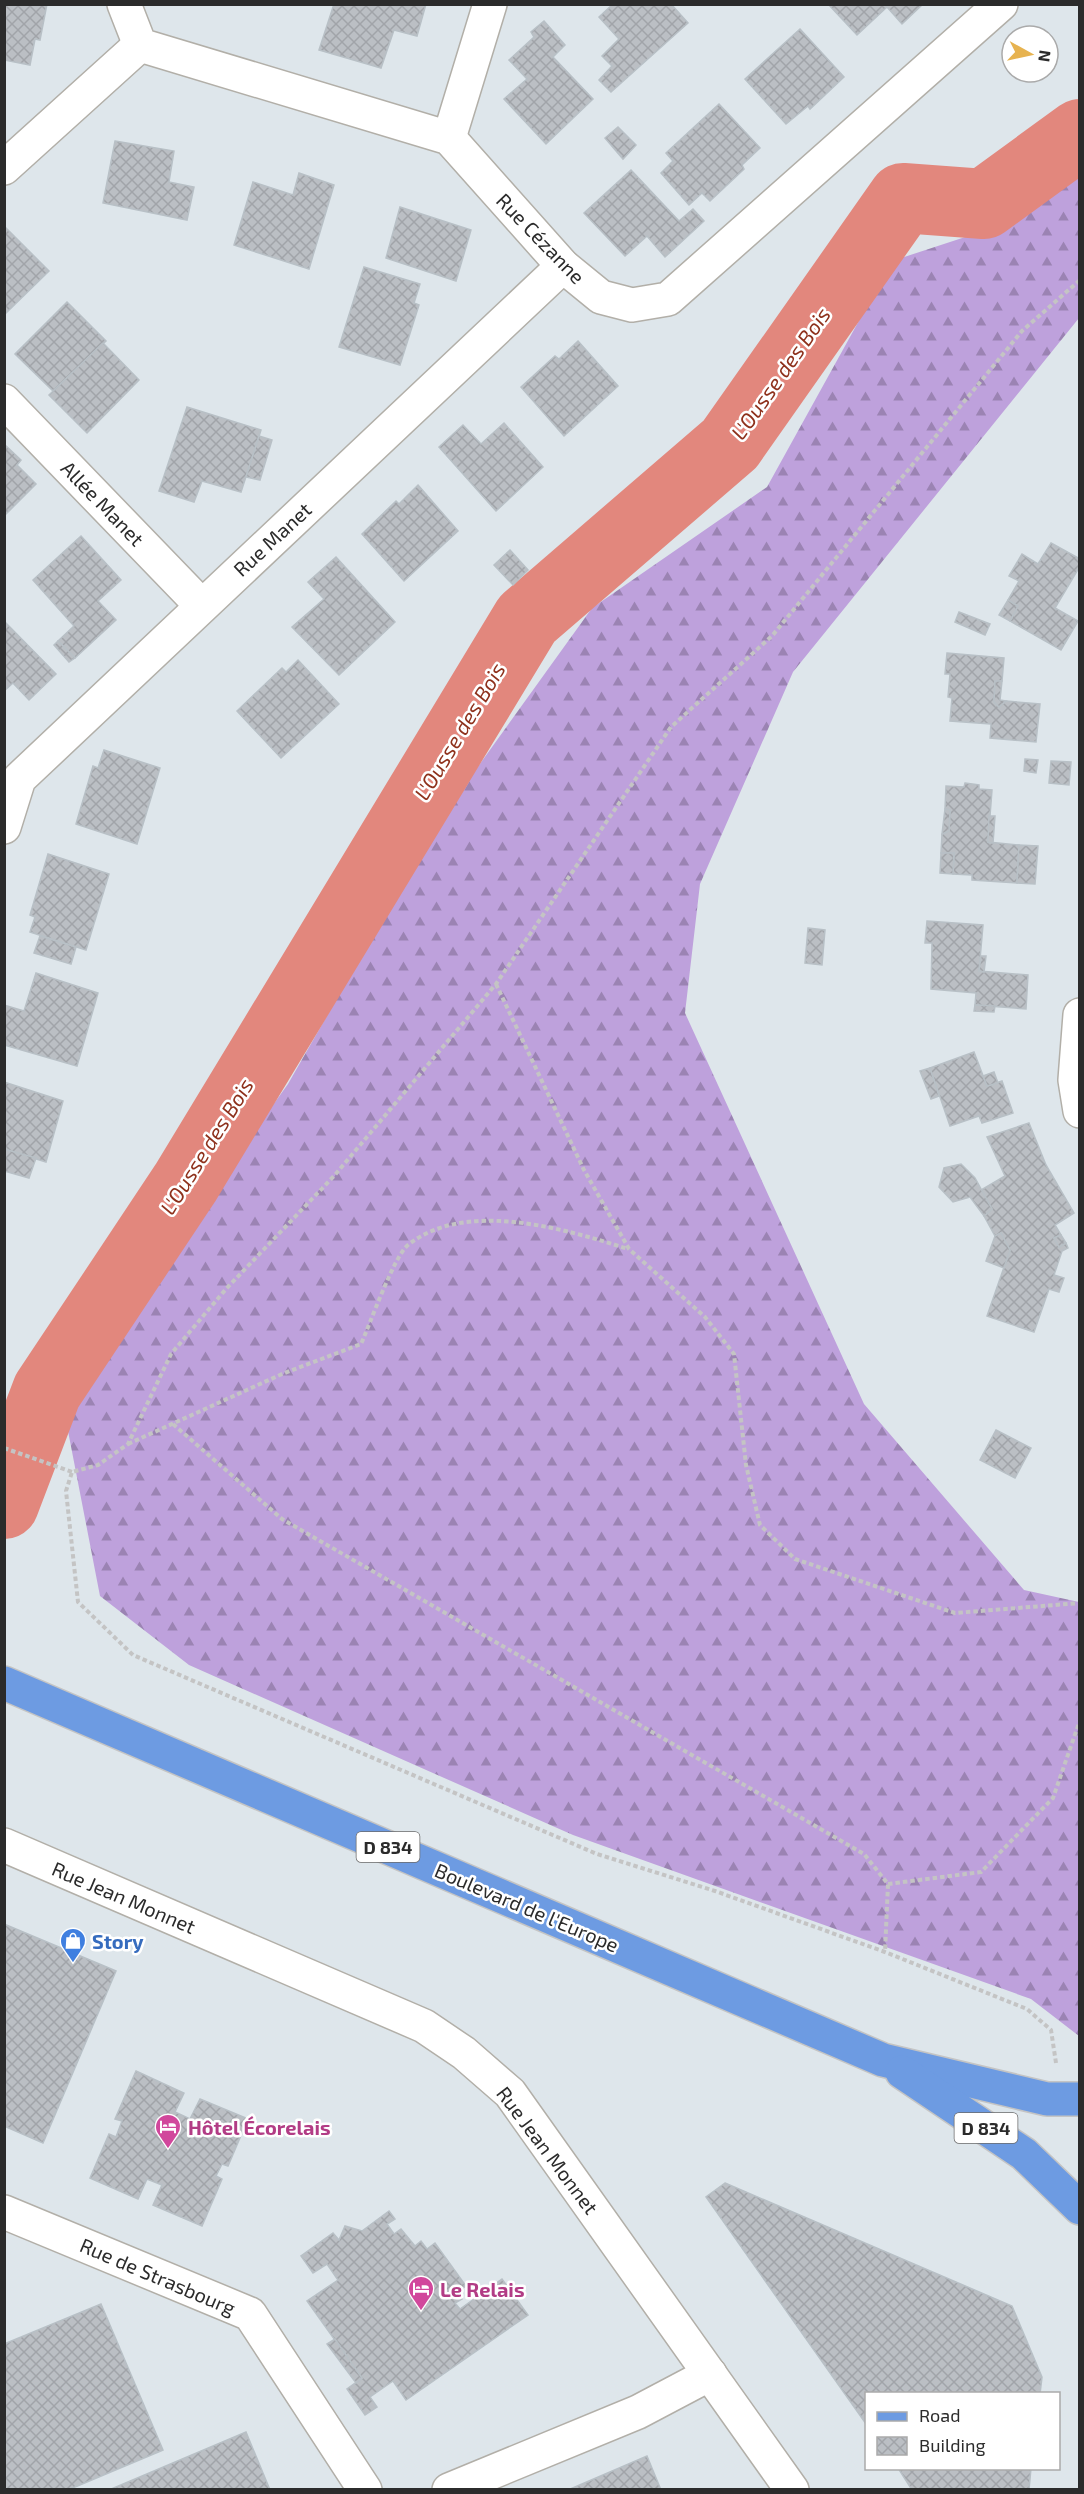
<svg xmlns="http://www.w3.org/2000/svg" width="1084" height="2494" font-family="'Exo 2',sans-serif">
	<style>
		.forest { fill: url(#forest-firs) }
		.lines { fill: none; stroke-linecap: round; stroke-linejoin: round }
		.river { stroke: #e2877d; stroke-width: 70 }
		.building { fill: url(#building-cross-hatch); stroke: #b8c0c6; stroke-width: 1.5 }
		.minor-casing { stroke: #b2afa8; stroke-width: 36 }
		.major-casing { stroke: #c4c4c4; stroke-width: 36 }
		.path { stroke: #c4c4c4; stroke-width: 4; stroke-dasharray: 4.5 3; stroke-linecap: butt }
		.minor { stroke: #fff; stroke-width: 33 }
		.major { stroke: #6d9be2; stroke-width: 33 }
		.labels { text-anchor: middle; dominant-baseline: central; stroke-width: 5; stroke-linejoin: round; paint-order: stroke }
		.shield { fill: #fff; stroke: #6b6b6b; stroke-width: 1.5 }
		.shield-label { font-size: 18px; font-weight: bold; fill: #2b2b2b }
		.street-label { font-size: 20px; fill: #2b2b2b; stroke: #fff }
		.shop-label { font-size: 20px; font-weight: bold; fill: #366cbe; stroke: #fff; text-anchor: start }
		.hotel-label { font-size: 20px; font-weight: bold; fill: #b23c85; stroke: #fff; text-anchor: start }
		.water-label { font-size: 21px; font-style: italic; fill: #8e311c; stroke: #fff }
	</style>
	<defs>
		<pattern id="forest-firs" width="22" height="20" patternUnits="userSpaceOnUse" patternTransform="scale(1.5)"><rect width="22" height="20" fill="#bea1dc"/><path d="M5 1l3.5 6h-7zM16 11l3.5 6h-7z" fill="#9b83b3"/></pattern>
		<pattern id="building-cross-hatch" width="8" height="8" patternUnits="userSpaceOnUse" patternTransform="scale(1.5)"><rect width="8" height="8" fill="#bbbfc4"/><path d="M0 0l8 8M0 8l8-8" fill="none" stroke="#a1a4a9"/></pattern>
	</defs>
	<rect width="100%" height="100%" fill="#dee6eb"/>
	<path class="forest" d="M1079 158V318L793 672 700 884 685 1013 864 1404 1024 1590 1079 1602V2036L1031 1999 573 1835 189 1665 100 1596 62 1400 288 1084 436 825 592 608 767 487 892 261 1008 223Z"/>
	<g class="lines">
		<path class="river" d="M4 1504 47 1391 186 1182 527 619 730 444 903 198 984 204 1080 134"/>
	</g>
	<g class="building">
		<path d="M4 4H47L40 40 35 39 30 65 4 60Z"/>
		<path d="M334 4H426L417 36 394 30 381 68 319 50Z"/>
		<path d="M613 4H671L688 23 611 92 599 80 612 66 602 56 619 39 599 17Z"/>
		<path d="M828 4H923L902 24 887 7 857 35Z"/>
		<path d="M544 21 565 45 553 57 593 99 546 144 504 99 527 79 509 60 534 37 531 32Z"/>
		<path d="M800 29 844 77 810 109 808 106 786 124 745 79Z"/>
		<path d="M719 104 760 148 742 165 744 169 710 201 702 193 689 205 661 173 673 161 666 153Z"/>
		<path d="M618 127 636 145 623 159 605 138Z"/>
		<path d="M115 141 174 151 169 182 194 187 187 220 103 203Z"/>
		<path d="M631 170 679 221 693 209 704 221 665 257 647 236 625 256 584 213Z"/>
		<path d="M299 173 334 185 309 269 234 245 253 182 293 195Z"/>
		<path d="M400 207 471 230 456 281 386 258Z"/>
		<path d="M4 226 49 271 4 315Z"/>
		<path d="M364 267 420 284 414 303 419 305 400 365 339 347Z"/>
		<path d="M67 302 106 341 53 391 15 354Z"/>
		<path d="M578 341 618 386 564 436 521 387 555 356 559 359Z"/>
		<path d="M103 343 139 380 87 433 49 395Z"/>
		<path d="M187 407 261 430 241 492 202 481 194 502 159 491Z"/>
		<path d="M504 423 543 467 496 511 439 447 463 425 481 444Z"/>
		<path d="M259 436 272 440 260 480 246 477Z"/>
		<path d="M4 444 21 460 17 465 36 484 4 516Z"/>
		<path d="M418 485 458 531 404 581 362 534 396 501 399 504Z"/>
		<path d="M81 536 121 580 98 601 116 620 75 658 58 641 74 626 33 580Z"/>
		<path d="M1051 543 1080 559V566L1055 608 1078 621 1061 650 1010 621 1018 606 1008 600 1019 581 1009 576 1022 554 1038 564Z"/>
		<path d="M510 550 528 570 513 585 494 565Z"/>
		<path d="M336 557 395 622 339 675 292 627 324 599 308 582Z"/>
		<path d="M1008 600 1018 606 1010 621 999 615Z"/>
		<path d="M959 612 990 624 985 635 955 622Z"/>
		<path d="M4 621 56 674 29 700 13 683 4 691Z"/>
		<path d="M58 641 75 658 69 662 54 645Z"/>
		<path d="M947 653 1004 658 1002 681H995L994 702 999 707 1006 701 1040 704 1036 742 990 738 991 724 950 721 952 698 948 697 950 674H945Z"/>
		<path d="M298 660 339 704 281 758 237 711 282 668 286 672Z"/>
		<path d="M995 681H1002L1000 700 1006 701 999 707 994 702Z"/>
		<path d="M104 750 160 768 137 844 76 824 93 766 98 768Z"/>
		<path d="M1025 759 1038 760 1036 773 1024 771Z"/>
		<path d="M1051 761 1071 762 1069 785 1049 783Z"/>
		<path d="M965 783 979 785V789L992 790 988 842 1019 845 1017 883 972 880V875L953 874 954 853H941L942 834 949 831 950 810 945 809 946 786 964 787Z"/>
		<path d="M945 809 950 810 949 831 942 834Z"/>
		<path d="M989 816H995L993 843 988 842Z"/>
		<path d="M1019 845 1038 846 1035 884 1017 883Z"/>
		<path d="M941 853H954L953 874 940 873Z"/>
		<path d="M48 854 109 874 86 950 30 932 35 917 30 915Z"/>
		<path d="M927 921 983 925 979 971 1028 975 1026 1009 975 1005 976 993 931 989 932 943H925Z"/>
		<path d="M808 928 825 930 822 965 805 963Z"/>
		<path d="M40 936 76 947 71 964 34 953Z"/>
		<path d="M981 956H986L984 972 979 971Z"/>
		<path d="M36 973 98 993 77 1066 4 1045V1005L24 1011Z"/>
		<path d="M975 1005 995 1006 994 1012 974 1011Z"/>
		<path d="M974 1052 987 1086 1002 1081 1013 1113 982 1123 979 1116 950 1126 930 1068Z"/>
		<path d="M930 1068 939 1096 931 1099 920 1071Z"/>
		<path d="M994 1072 998 1083 987 1086 983 1076Z"/>
		<path d="M4 1082 63 1101 46 1162 4 1149Z"/>
		<path d="M1029 1123 1046 1165 1074 1213 1055 1225 1061 1235 1054 1238 1059 1247 1066 1243 1068 1248 1062 1251 1054 1275 1064 1278 1059 1292 1049 1289 1034 1332 987 1316 1010 1250 1001 1233 995 1236 984 1216 992 1209 981 1190 1005 1176 987 1137Z"/>
		<path d="M4 1149 36 1158 29 1178 4 1171Z"/>
		<path d="M961 1164 975 1178 992 1209 984 1216 970 1197 953 1202 939 1187 944 1168Z"/>
		<path d="M1001 1233 1010 1250 1004 1268 986 1261 995 1236Z"/>
		<path d="M1061 1235 1066 1243 1059 1247 1054 1238Z"/>
		<path d="M996 1430 1031 1448 1015 1478 980 1460Z"/>
		<path d="M4 1924 116 1971 43 2143 4 2126Z"/>
		<path d="M136 2071 184 2093 175 2112 190 2119 200 2099 248 2119 228 2166 222 2164 216 2176 222 2179 202 2226 153 2205 162 2185 147 2179 138 2199 90 2178 109 2134 116 2137 122 2121 115 2119Z"/>
		<path d="M725 2183 1012 2306 1042 2377 1040 2394H866V2424L706 2197Z"/>
		<path d="M389 2211 395 2219 387 2224 394 2234 401 2229 415 2246 421 2241 427 2249 435 2243 466 2286 457 2292 462 2299 455 2303 460 2309 502 2279 528 2315 406 2400 393 2381 370 2397 377 2407 365 2415 347 2389 362 2378 307 2301 338 2280 327 2264 313 2273 301 2256 333 2233 339 2240 345 2226 362 2231Z"/>
		<path d="M101 2304 163 2450 68 2490H4V2344Z"/>
		<path d="M335 2339 362 2378 356 2383 327 2344Z"/>
		<path d="M246 2432 270 2490H109Z"/>
		<path d="M647 2456 661 2490H568Z"/>
		<path d="M898 2468H1031L1029 2490H912Z"/>
	</g>
	<g class="lines">
		<defs>
			<g id="minor">
				<path d="M124 4 140 45 449 138 563 266 601 297 632 305 668 299 1001 4"/>
				<path d="M449 138 490 4"/>
				<path d="M4 168 140 45"/>
				<path d="M4 401 201 605"/>
				<path d="M4 827 19 779 563 266"/>
				<path d="M1080 1015 1075 1080 1080 1111"/>
				<path d="M4 1845 424 2026 464 2053 510 2093 792 2490"/>
				<path d="M4 2212 250 2314 365 2490"/>
				<path d="M449 2490 638 2412 710 2374"/>
			</g>
			<g id="major">
				<path d="M4 1683 883 2060 1047 2099H1080"/>
				<path d="M902 2072 1024 2154 1080 2208"/>
			</g>
		</defs>
		<use href="#minor" class="minor-casing"/>
		<use href="#major" class="major-casing"/>
		<g class="path">
			<path d="M496 984 584 1170 629 1249 705 1317 734 1354 746 1465 760 1525 795 1559 955 1613 1080 1603"/>
			<path d="M173 1424 282 1519 864 1854 888 1884 885 1952"/>
			<path d="M128 1444 282 1374 361 1344C370 1324 394 1256 408 1245 465 1199 566 1229 628 1249"/>
			<path d="M4 1448 72 1472"/>
			<path d="M888 1884 981 1872 1053 1798 1080 1720"/>
			<path d="M1056 2063 1051 2030 1027 2009 885 1952 715 1891 597 1854 133 1655 78 1602 66 1491 72 1472 98 1465 128 1444 171 1354 226 1289 334 1176 496 984 671 727 772 636 1022 331 1080 280"/>
		</g>
		<use href="#minor" class="minor"/>
		<use href="#major" class="major"/>
	</g>
	<defs>
		<symbol id="shop-pin" viewBox="-11 -11 22 30"><path d="M0 17L-7.5 6A9.5 9.5 0 1 1 7.5 6Z" fill="#3f7fe0" stroke="#fff"/><path d="M-5-2.5h2.3a2.7 3.5 0 0 1 5.4 0H5L5.5 6h-11ZM-1.5-2.5h3a1.5 2.3 0 0 0-3 0Z" fill="#fff"/></symbol>
		<symbol id="hotel-pin" viewBox="-11 -11 22 30"><path d="M0 17L-7.5 6A9.5 9.5 0 1 1 7.5 6Z" fill="#d1479c" stroke="#fff"/><path d="M-6-4.5h1.5V1H6V5H4.5V3h-9V5H-6ZM-4 0a1.8 1.8 0 1 1 3.6 0ZM.5 0V-2.5h3Q6-2.5 6 0Z" fill="#fff"/></symbol>
	</defs>
	<g fill-rule="evenodd">
		<use href="#shop-pin" x="58" y="1926" width="30" height="40"/>
		<use href="#hotel-pin" x="153" y="2112" width="30" height="40"/>
		<use href="#hotel-pin" x="406" y="2274" width="30" height="40"/>
	</g>
	<g class="labels">
		<g class="shield">
			<rect x="356.5" y="1832" width="63" height="30" rx="4.5"/>
			<rect x="954.5" y="2113" width="63" height="30" rx="4.5"/>
		</g>
		<g class="shield-label">
			<text x="388" y="1847">D 834</text>
			<text x="986" y="2128">D 834</text>
		</g>
		<g class="street-label">
			<text transform="translate(541 238) rotate(46)">Rue Cézanne</text>
			<text transform="translate(103 503) rotate(46)">Allée Manet</text>
			<text transform="translate(272 539) rotate(-43)">Rue Manet</text>
			<text transform="translate(124 1897) rotate(23)">Rue Jean Monnet</text>
			<text transform="translate(527 1907) rotate(23)">Boulevard de l'Europe</text>
			<text transform="translate(548 2150) rotate(53)">Rue Jean Monnet</text>
			<text transform="translate(158 2276) rotate(23)">Rue de Strasbourg</text>
		</g>
		<g class="shop-label">
			<text x="92" y="1941">Story</text>
		</g>
		<g class="hotel-label">
			<text x="188" y="2127">Hôtel Écorelais</text>
			<text x="440" y="2289">Le Relais</text>
		</g>
		<g class="water-label">
			<text transform="translate(780 373) rotate(-55)">L'Ousse des Bois</text>
			<text transform="translate(459 731) rotate(-59)">L'Ousse des Bois</text>
			<text transform="translate(206 1146) rotate(-58)">L'Ousse des Bois</text>
		</g>
	</g>
	<rect width="1084" height="2494" fill="none" stroke="#2b2b2b" stroke-width="12"/>
	<rect x="865" y="2392" width="195" height="78" fill="#ffffff" stroke="#aaaaaa" stroke-width="1.5"/>
	<rect x="877" y="2412" width="30" height="9" fill="#6d9be2" stroke="#aaaaaa" stroke-width="1.5"/>
	<text x="919" y="2422" font-size="18" fill="#2b2b2b">Road</text>
	<rect x="877" y="2437" width="30" height="18" fill="url(#building-cross-hatch)" stroke="#aaaaaa" stroke-width="1.5"/>
	<text x="919" y="2452" font-size="18" fill="#2b2b2b">Building</text>
	<g transform="translate(1030 54) rotate(98)"><circle r="28" fill="#ffffff" stroke="#aaaaaa" stroke-width="1.5"/>
	<path d="M0-4.5L10 22L0 15L-10 22Z" fill="#e7b350"/>
	<text y="-9" font-size="16" font-weight="bold" text-anchor="middle" fill="#2b2b2b">N</text>
	</g>
</svg>
